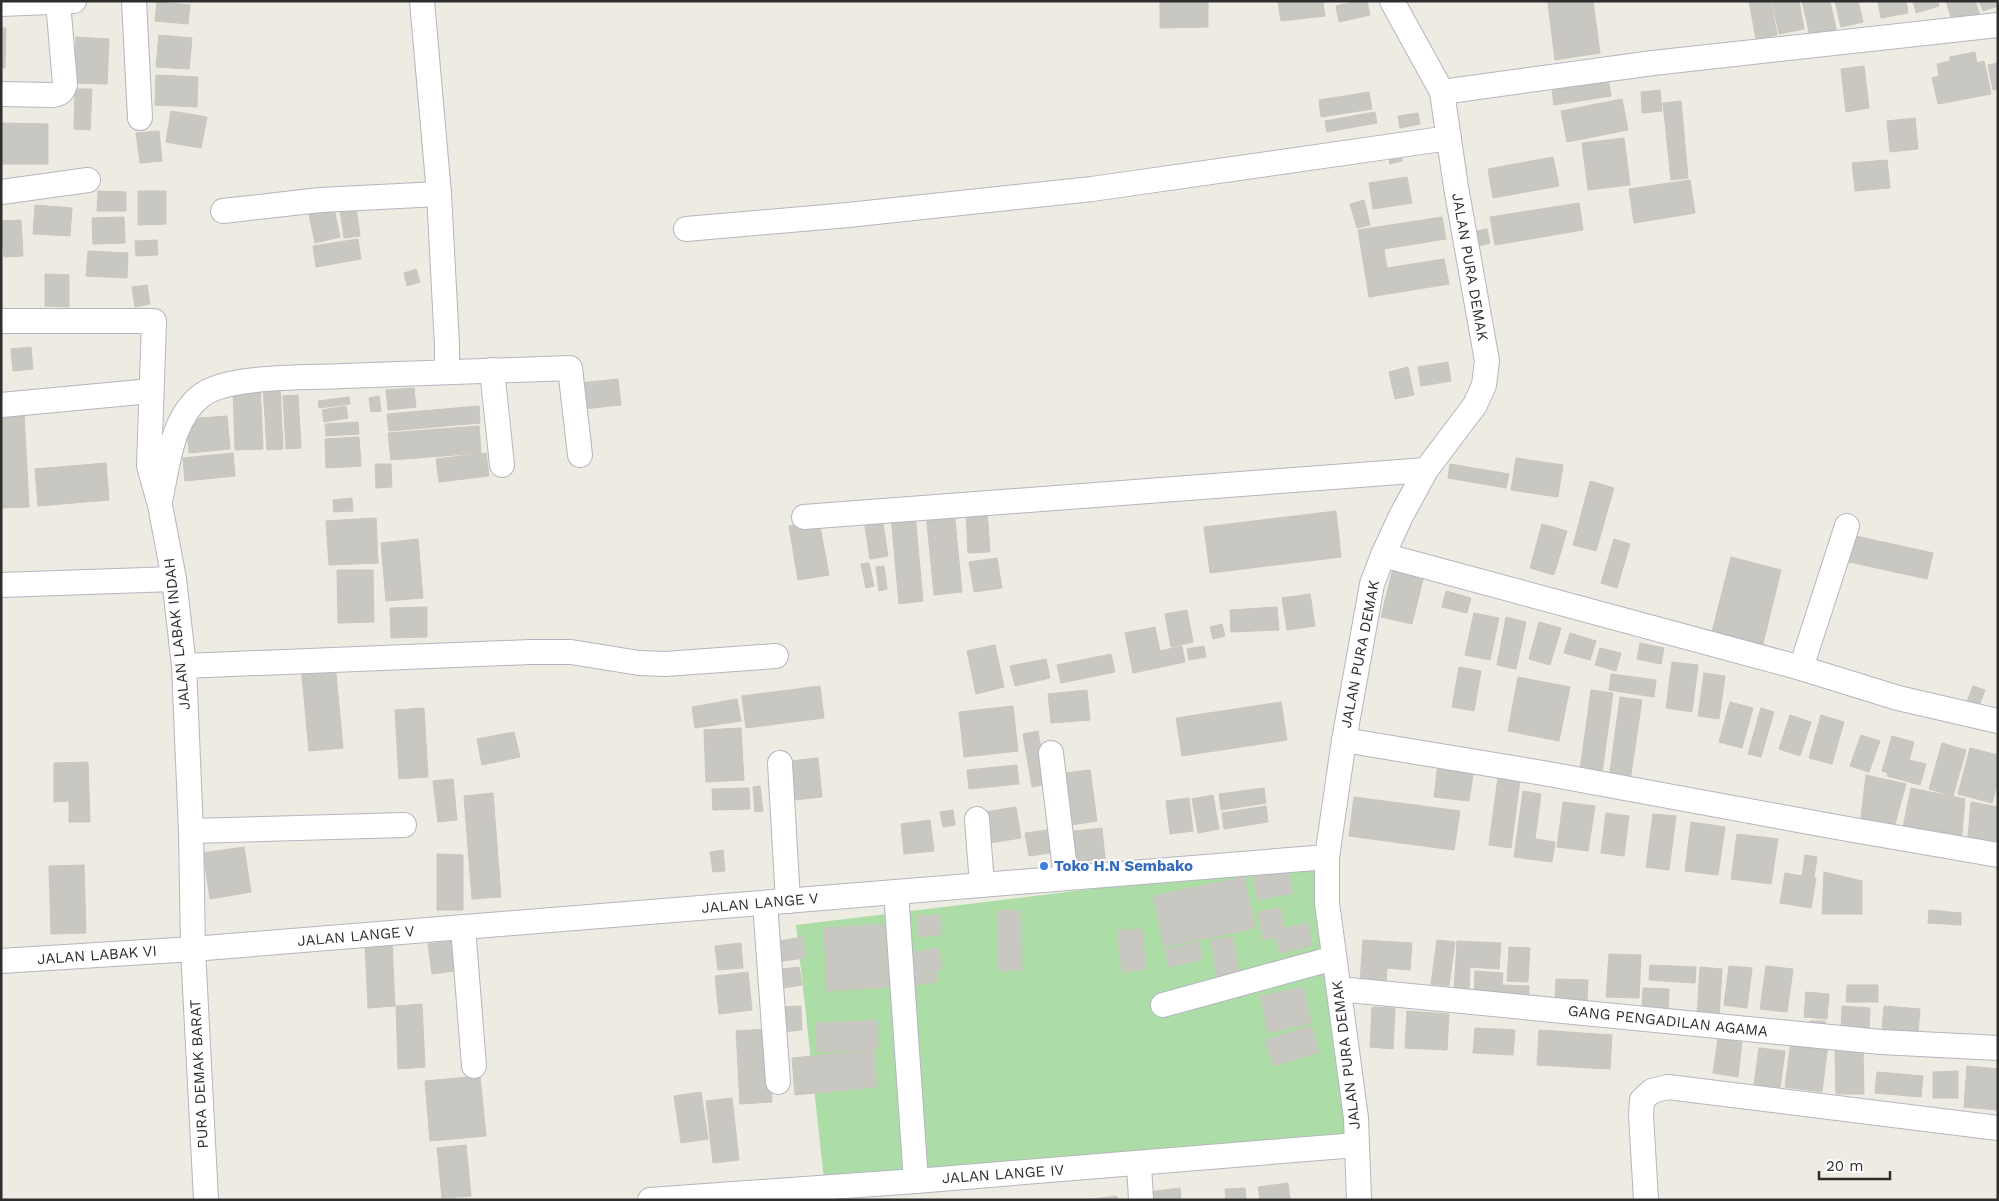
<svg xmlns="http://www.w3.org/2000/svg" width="1999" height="1201" font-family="'Work Sans',sans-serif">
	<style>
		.green { fill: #addda6 }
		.building { fill: #c9c7c1; stroke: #c9c7bc }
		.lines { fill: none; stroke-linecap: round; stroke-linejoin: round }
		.minor-casing { stroke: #b5b5c0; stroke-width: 26 }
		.minor { stroke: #fff; stroke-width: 24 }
		.shop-dot { fill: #3f7fe0; stroke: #fff; stroke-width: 2 }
		.labels { text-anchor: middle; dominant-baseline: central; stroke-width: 4; stroke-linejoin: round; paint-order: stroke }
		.street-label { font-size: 15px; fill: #2e2e2e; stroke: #fff }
		.shop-label { font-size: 15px; font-weight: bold; fill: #366cbe; stroke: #fff; text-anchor: start }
	</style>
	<rect width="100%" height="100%" fill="#edebe2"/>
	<path class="green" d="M1314 862 1320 924 1352 1136 824 1179 796 925Z"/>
	<g class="building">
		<path d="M1208 1V27L1160 28V2Z"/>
		<path d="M1278 1H1323L1325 16 1281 21Z"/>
		<path d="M1357 1H1367L1370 15 1339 22 1336 6Z"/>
		<path d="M1558 1H1593L1600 53 1555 60 1548 3Z"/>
		<path d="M1749 1H1771L1777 35 1756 39Z"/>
		<path d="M1772 1H1799L1804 29 1779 34Z"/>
		<path d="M1802 1H1830L1837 34 1811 40Z"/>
		<path d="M1835 1H1858L1863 22 1841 27Z"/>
		<path d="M1878 1H1906L1908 13 1881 18Z"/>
		<path d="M1913 1H1938L1939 6 1916 13Z"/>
		<path d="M1946 1H1975L1980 15 1953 23Z"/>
		<path d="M1979 1H1998V6L1983 11Z"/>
		<path d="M157 2 190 5 188 24 155 21Z"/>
		<path d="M1 28H6L5 68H1Z"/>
		<path d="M159 35 192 38 189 69 156 67Z"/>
		<path d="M76 37 109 39 107 84 74 83Z"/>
		<path d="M1975 52 1977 63 1984 61 1991 94 1938 104 1932 78 1939 76 1937 64 1950 61V57Z"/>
		<path d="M1998 63V89L1993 90 1988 65Z"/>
		<path d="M1864 66 1869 108 1846 112 1841 69Z"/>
		<path d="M1607 72 1611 96 1554 105 1551 81Z"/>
		<path d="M156 75 198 77 197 107 155 105Z"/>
		<path d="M75 89H92L90 130 74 129Z"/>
		<path d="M1660 90 1662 111 1642 113 1641 92Z"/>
		<path d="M1369 92 1372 109 1321 117 1319 100Z"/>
		<path d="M1622 99 1628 130 1567 142 1561 111Z"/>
		<path d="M1681 101 1688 178 1671 180 1663 103Z"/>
		<path d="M171 111 207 117 201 148 166 142Z"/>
		<path d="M1375 112 1377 123 1327 132 1325 121Z"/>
		<path d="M1418 113 1420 124 1400 128 1398 116Z"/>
		<path d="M1915 118 1918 149 1890 152 1887 121Z"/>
		<path d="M1 123 48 124V164H1Z"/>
		<path d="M159 131 162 161 140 163 136 133Z"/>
		<path d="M1624 138 1630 185 1588 190 1582 143Z"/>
		<path d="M1398 147 1402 161 1390 164 1387 149Z"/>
		<path d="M1553 157 1559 186 1493 198 1488 169Z"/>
		<path d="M1887 160 1890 188 1855 191 1852 163Z"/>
		<path d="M1407 177 1412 203 1373 209 1369 183Z"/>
		<path d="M1690 180 1695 213 1634 223 1629 189Z"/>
		<path d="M98 191 126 192V211H97Z"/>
		<path d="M138 191H166V224L138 225Z"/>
		<path d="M332 199 340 237 315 243 307 205Z"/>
		<path d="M355 200 360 236 344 238 339 203Z"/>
		<path d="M1364 200 1370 225 1357 228 1350 204Z"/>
		<path d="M1579 203 1583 230 1495 245 1490 217Z"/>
		<path d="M35 205 72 208 70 236 33 234Z"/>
		<path d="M124 217 125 243 93 244 92 218Z"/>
		<path d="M1442 217 1446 239 1384 249 1387 268 1444 259 1449 284 1369 297 1358 230Z"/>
		<path d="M21 220 23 256 4 257 1 221Z"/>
		<path d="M1487 229 1490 243 1479 246 1476 231Z"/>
		<path d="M358 239 361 259 316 267 313 246Z"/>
		<path d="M157 240 158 255 136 256 135 241Z"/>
		<path d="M88 251 128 253 127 278 86 276Z"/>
		<path d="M416 269 420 282 407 286 404 273Z"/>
		<path d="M45 274 69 275V307L45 306Z"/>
		<path d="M147 285 150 304 135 307 132 287Z"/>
		<path d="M31 347 33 369 13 371 11 349Z"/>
		<path d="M1448 362 1451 381 1421 386 1418 367Z"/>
		<path d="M1408 367 1414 395 1395 399 1389 372Z"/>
		<path d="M618 379 621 405 583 409 580 383Z"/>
		<path d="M260 384 263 449 235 450 233 385Z"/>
		<path d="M263 385H280L283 449 267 450Z"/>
		<path d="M414 388 416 407 388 410 386 390Z"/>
		<path d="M298 395 301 448 286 449 283 396Z"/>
		<path d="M379 396 381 411 371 412 369 398Z"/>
		<path d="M349 397 350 404 319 408 318 401Z"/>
		<path d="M346 406 348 418 324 422 322 410Z"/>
		<path d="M479 406 480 423 389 431 387 414Z"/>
		<path d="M24 413 29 507 1 508V414Z"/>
		<path d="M227 416 230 449 189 453 186 419Z"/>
		<path d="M358 422 359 434 326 436 325 424Z"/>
		<path d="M479 426 481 453 391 460 388 433Z"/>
		<path d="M359 437 361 466 326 468 325 439Z"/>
		<path d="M233 453 235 476 185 481 183 458Z"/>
		<path d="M486 453 489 476 439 482 436 459Z"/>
		<path d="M1516 458 1563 465 1558 497 1511 490Z"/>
		<path d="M106 463 109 500 38 506 35 469Z"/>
		<path d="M375 464H391L392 487 376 488Z"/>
		<path d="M1450 464 1509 474 1506 488 1448 478Z"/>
		<path d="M1590 481 1614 488 1596 551 1573 545Z"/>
		<path d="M352 498 353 511 334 512 333 500Z"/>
		<path d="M987 509 990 552 968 553 966 511Z"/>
		<path d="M954 510 962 592 934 595 926 513Z"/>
		<path d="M1336 511 1341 557 1210 573 1204 527Z"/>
		<path d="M915 514 923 601 899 604 891 516Z"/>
		<path d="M376 518 378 563 329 565 326 521Z"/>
		<path d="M882 518 888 556 870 559 864 520Z"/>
		<path d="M819 521 829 575 798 580 789 526Z"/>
		<path d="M1542 524 1567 531 1554 575 1530 568Z"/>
		<path d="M1851 535 1933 553 1927 579 1845 561Z"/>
		<path d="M418 539 423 598 386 601 381 543Z"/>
		<path d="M1614 539 1630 544 1617 588 1601 583Z"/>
		<path d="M1731 557 1781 570 1763 644 1712 632Z"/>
		<path d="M997 558 1002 588 974 592 969 562Z"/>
		<path d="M869 563 874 586 866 588 861 564Z"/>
		<path d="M1394 564 1425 571 1412 624 1381 617Z"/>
		<path d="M884 566 887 589 879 591 876 567Z"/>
		<path d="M337 570H373L374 622 338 623Z"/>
		<path d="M1446 591 1471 598 1467 613 1442 607Z"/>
		<path d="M1310 594 1315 626 1287 630 1282 598Z"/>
		<path d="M427 607V637L391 638 390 608Z"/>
		<path d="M1277 607 1279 630 1231 632 1230 610Z"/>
		<path d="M1187 610 1193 642 1171 647 1165 614Z"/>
		<path d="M1474 613 1499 618 1490 660 1465 655Z"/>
		<path d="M1506 617 1526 622 1516 669 1497 665Z"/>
		<path d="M1539 622 1561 628 1550 665 1529 659Z"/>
		<path d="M1222 624 1225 636 1213 639 1210 627Z"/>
		<path d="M1155 627 1160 651 1182 646 1185 662 1133 673 1125 633Z"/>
		<path d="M1570 633 1596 641 1590 660 1564 653Z"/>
		<path d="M1640 643 1664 648 1661 664 1637 659Z"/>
		<path d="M995 645 1004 687 976 694 967 651Z"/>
		<path d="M1204 646 1206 657 1189 660 1187 649Z"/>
		<path d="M1600 648 1621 653 1616 671 1595 665Z"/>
		<path d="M1111 654 1115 672 1061 683 1057 665Z"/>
		<path d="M1046 659 1050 678 1015 686 1010 666Z"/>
		<path d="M1672 662 1698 665 1692 712 1666 708Z"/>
		<path d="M335 663 343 748 309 751 301 666Z"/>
		<path d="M1459 667 1481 671 1474 711 1452 707Z"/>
		<path d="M1704 673 1725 676 1719 719 1698 716Z"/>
		<path d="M1611 674 1656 680 1654 697 1609 690Z"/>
		<path d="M1518 677 1570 687 1559 741 1508 731Z"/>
		<path d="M820 686 824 718 746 728 742 696Z"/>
		<path d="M1973 686 1985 690 1977 711 1965 707Z"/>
		<path d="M1087 690 1090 720 1051 723 1048 694Z"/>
		<path d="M1591 690 1613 693 1602 773 1580 770Z"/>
		<path d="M1620 697 1642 700 1630 781 1609 779Z"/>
		<path d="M737 699 741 721 695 728 692 707Z"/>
		<path d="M1281 702 1287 740 1182 756 1176 718Z"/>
		<path d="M1730 702 1753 708 1742 748 1719 742Z"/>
		<path d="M1013 706 1018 751 964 757 959 712Z"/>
		<path d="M424 708 428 777 399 779 395 710Z"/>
		<path d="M1761 708 1774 712 1761 757 1748 754Z"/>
		<path d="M1790 715 1811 722 1800 756 1779 749Z"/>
		<path d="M1821 715 1844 722 1832 764 1809 758Z"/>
		<path d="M741 728 744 780 706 782 704 730Z"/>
		<path d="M1038 731 1047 784 1032 787 1023 734Z"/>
		<path d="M514 732 520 757 482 765 477 739Z"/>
		<path d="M1861 735 1880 741 1869 772 1850 766Z"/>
		<path d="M1892 736 1914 742 1909 760 1926 764 1920 785 1887 776 1888 773 1882 771Z"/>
		<path d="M1942 743 1966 750 1953 796 1929 789Z"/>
		<path d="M1970 748 1998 755V781L1992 803 1958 794Z"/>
		<path d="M818 758 822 797 785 801 781 762Z"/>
		<path d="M88 762 90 822H69V801L54 802V763Z"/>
		<path d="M1438 763 1474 768 1469 801 1434 797Z"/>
		<path d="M1017 765 1019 784 969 789 967 770Z"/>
		<path d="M1090 770 1097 821 1071 825 1064 773Z"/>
		<path d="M1866 775 1906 784 1892 835 1860 826Z"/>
		<path d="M1498 777 1520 780 1511 848 1489 845Z"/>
		<path d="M453 779 457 820 438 822 433 781Z"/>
		<path d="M760 786 763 811 755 812 753 787Z"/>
		<path d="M749 788 750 809 713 810 712 789Z"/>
		<path d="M1264 788 1266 803 1221 810 1219 794Z"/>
		<path d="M1911 788 1965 799 1961 844 1902 832Z"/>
		<path d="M1523 791 1541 794 1535 839 1555 842 1552 862 1514 857Z"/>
		<path d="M493 793 501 897 472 899 464 796Z"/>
		<path d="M1213 795 1219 829 1198 833 1192 799Z"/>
		<path d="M1354 797 1460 811 1454 850 1349 836Z"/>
		<path d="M1189 798 1193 831 1170 834 1166 801Z"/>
		<path d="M1563 802 1595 806 1588 851 1557 847Z"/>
		<path d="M1971 802 1998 807V842L1968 837Z"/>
		<path d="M1266 806 1268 822 1224 829 1222 813Z"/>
		<path d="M1016 807 1021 838 984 844 978 813Z"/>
		<path d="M953 810 955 825 943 827 940 812Z"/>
		<path d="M1606 813 1629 816 1624 856 1601 853Z"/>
		<path d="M1653 814 1676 816 1669 870 1646 867Z"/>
		<path d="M930 820 934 851 904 854 901 824Z"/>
		<path d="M1691 822 1725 827 1718 875 1685 871Z"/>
		<path d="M1102 828 1105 859 1070 862 1066 832Z"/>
		<path d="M1054 829 1057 852 1029 856 1025 833Z"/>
		<path d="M1737 834 1778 839 1771 884 1731 879Z"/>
		<path d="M244 847 251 892 210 899 203 853Z"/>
		<path d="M723 850 725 871 713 872 710 852Z"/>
		<path d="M437 854 463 855V910H437Z"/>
		<path d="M1805 855 1817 857 1814 878H1816L1811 908 1780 903 1785 873 1802 876Z"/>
		<path d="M84 865 86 933 51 934 49 866Z"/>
		<path d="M1287 867 1293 893 1258 900 1253 875Z"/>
		<path d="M1824 872 1862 881V914H1822Z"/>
		<path d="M1244 877 1255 928 1164 947 1153 896Z"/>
		<path d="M1280 908 1284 928 1308 923 1312 946 1280 953 1276 937 1263 940 1257 912Z"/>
		<path d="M1020 910 1022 970 999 971 997 911Z"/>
		<path d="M1929 910 1961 913V925L1928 923Z"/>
		<path d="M940 915 941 935 919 937 918 916Z"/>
		<path d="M884 924 889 987 827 991 824 928Z"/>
		<path d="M1142 929 1146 969 1122 972 1117 931Z"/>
		<path d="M803 937 805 958 776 962 773 942Z"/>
		<path d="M1233 937 1239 975 1217 978 1211 940Z"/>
		<path d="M1363 940 1412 943 1410 970 1387 968 1386 983 1360 982Z"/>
		<path d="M1437 940 1455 942 1449 986 1431 984Z"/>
		<path d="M392 941 395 1006 368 1008 365 942Z"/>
		<path d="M451 941 455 971 432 974 428 944Z"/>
		<path d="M1457 941 1501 943 1499 969 1470 967 1469 993 1454 992Z"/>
		<path d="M1199 942 1202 960 1169 967 1165 950Z"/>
		<path d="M741 943 743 968 718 970 715 946Z"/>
		<path d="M1509 947 1530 948 1528 982 1507 981Z"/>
		<path d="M939 948 942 969 936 970 937 982 915 985 910 953Z"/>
		<path d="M1609 954 1641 955 1639 998 1606 997Z"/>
		<path d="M1650 965 1696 967 1695 983 1649 980Z"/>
		<path d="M1729 966 1752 968 1747 1008 1724 1005Z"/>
		<path d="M1766 966 1793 969 1787 1012 1760 1009Z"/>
		<path d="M799 967 802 985 778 989 774 970Z"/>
		<path d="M1700 967 1722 969 1719 1017 1697 1016Z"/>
		<path d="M1475 971 1503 973 1502 985 1529 986V998L1474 999Z"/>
		<path d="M748 972 752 1010 719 1014 715 976Z"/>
		<path d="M1556 979 1588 980 1587 1001 1555 999Z"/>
		<path d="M1847 985H1878V1002H1846Z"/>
		<path d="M1303 987 1311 1023 1268 1033 1260 996Z"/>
		<path d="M1643 988 1669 989 1668 1011 1642 1010Z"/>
		<path d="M1806 992 1829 994 1827 1019 1804 1017Z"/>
		<path d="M422 1004 425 1067 398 1069 396 1006Z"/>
		<path d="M801 1006 802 1030 781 1032 779 1007Z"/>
		<path d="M1842 1006 1870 1008 1869 1033 1841 1032Z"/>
		<path d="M1884 1006 1920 1009 1917 1045 1881 1042Z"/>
		<path d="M1372 1007 1395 1008 1393 1049 1370 1047Z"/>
		<path d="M1407 1011 1449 1014 1447 1050 1405 1048Z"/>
		<path d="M877 1020 878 1049 817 1052 816 1023Z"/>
		<rect x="1810" y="1021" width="15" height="13"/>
		<path d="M1311 1026 1319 1052 1273 1066 1265 1040Z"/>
		<path d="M1475 1028 1515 1030 1513 1055 1473 1053Z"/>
		<path d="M768 1029 772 1102 740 1104 736 1031Z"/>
		<path d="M1539 1030 1612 1035 1610 1069 1537 1065Z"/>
		<path d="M1718 1039 1742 1042 1738 1077 1713 1073Z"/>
		<path d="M1791 1041 1828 1045 1822 1092 1785 1087Z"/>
		<path d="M1759 1048 1785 1051 1780 1088 1754 1085Z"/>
		<path d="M1835 1049H1863L1864 1094H1836Z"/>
		<path d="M874 1050 877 1087 795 1095 792 1058Z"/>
		<path d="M1967 1066 1998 1069 1997 1110 1964 1107Z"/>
		<path d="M1958 1071V1098H1933V1072Z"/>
		<path d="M1877 1072 1923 1076 1921 1097 1875 1093Z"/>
		<path d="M480 1076 486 1136 430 1141 425 1081Z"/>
		<path d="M701 1092 708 1139 681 1143 674 1096Z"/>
		<path d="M732 1098 739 1160 713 1163 706 1101Z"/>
		<path d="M466 1145 471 1196 442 1198 437 1148Z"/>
		<path d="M1288 1183 1290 1200H1260L1258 1187Z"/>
		<path d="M1180 1188 1181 1200H1149L1148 1192Z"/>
		<path d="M1245 1188 1246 1200H1226L1225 1189Z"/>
		<path d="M1117 1196 1118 1200H1085Z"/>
	</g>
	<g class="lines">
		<defs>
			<g id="minor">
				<path d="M134 1 140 118"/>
				<path d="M422 1 439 194 447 345V371"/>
				<path d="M1 4 74 1"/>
				<path d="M1442 92 1653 63 1998 25"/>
				<path d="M1 94 52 95C60 94 63 92 65 84L58 2"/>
				<path d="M1 192 88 180"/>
				<path d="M223 211 320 200 439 194"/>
				<path d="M686 229 848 215 1092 189 1449 138"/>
				<path d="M1 321H154L149 466 160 505 174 579 184 666 191 831 193 949 206 1200"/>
				<path d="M492 370 502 465"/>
				<path d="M1 405 151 391"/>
				<path d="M160 501C168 466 171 418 202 395 229 375 309 378 343 376 419 373 495 370 570 368L580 455"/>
				<path d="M804 517 1426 470"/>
				<path d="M1383 555 1801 668 1898 698 1998 721"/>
				<path d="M1 585 174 579"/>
				<path d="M184 666 530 652H571L639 663 665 664 776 656"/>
				<path d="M1801 668 1847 526"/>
				<path d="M1344 740 1543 773 1842 828 1998 855"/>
				<path d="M1051 753 1066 878"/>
				<path d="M780 763 788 901"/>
				<path d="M977 819 982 885"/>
				<path d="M191 831 404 825"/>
				<path d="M896 892 916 1181"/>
				<path d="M765 903 778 1082"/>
				<path d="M463 927 474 1066"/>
				<path d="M1 961 193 949 1327 857"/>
				<path d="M1339 989 1881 1042 1998 1048"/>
				<path d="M1163 1005 1334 958"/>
				<path d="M1139 1164 1141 1200"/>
				<path d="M650 1200 916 1181 1356 1145"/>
				<path d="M1359 1200 1356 1118 1327 903V857L1344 740 1372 584 1383 555 1401 516 1426 470 1475 405 1484 385 1487 361 1456 187 1442 92 1392 1"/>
				<path d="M1646 1200 1641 1115 1642 1100 1652 1091 1668 1087 1998 1128"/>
			</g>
		</defs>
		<use href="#minor" class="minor-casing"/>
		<use href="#minor" class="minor"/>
	</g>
	<circle class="shop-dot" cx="1044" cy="866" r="5"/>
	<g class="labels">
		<g class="street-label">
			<text transform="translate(1470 267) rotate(80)">JALAN PURA DEMAK</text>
			<text transform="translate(177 634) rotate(-96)">JALAN LABAK INDAH</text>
			<text transform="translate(1360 654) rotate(-79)">JALAN PURA DEMAK</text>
			<text transform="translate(760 903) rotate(-5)">JALAN LANGE V</text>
			<text transform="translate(356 936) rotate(-5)">JALAN LANGE V</text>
			<text transform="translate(97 955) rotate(-4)">JALAN LABAK VI</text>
			<text transform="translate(1668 1021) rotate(6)">GANG PENGADILAN AGAMA</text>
			<text transform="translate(1346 1055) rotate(-97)">JALAN PURA DEMAK</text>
			<text transform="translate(199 1074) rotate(-93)">PURA DEMAK BARAT</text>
			<text transform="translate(1003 1174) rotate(-4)">JALAN LANGE IV</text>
		</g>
		<g class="shop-label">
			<text x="1054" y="866">Toko H.N Sembako</text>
		</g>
	</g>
	<rect width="1999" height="1201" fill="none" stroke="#2e2e2e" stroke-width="5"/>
	<path d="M1819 1171v8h71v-8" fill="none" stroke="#2e2e2e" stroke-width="2.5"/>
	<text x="1826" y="1171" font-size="15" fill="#2e2e2e" stroke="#ffffff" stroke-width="4" paint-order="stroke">20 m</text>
</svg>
